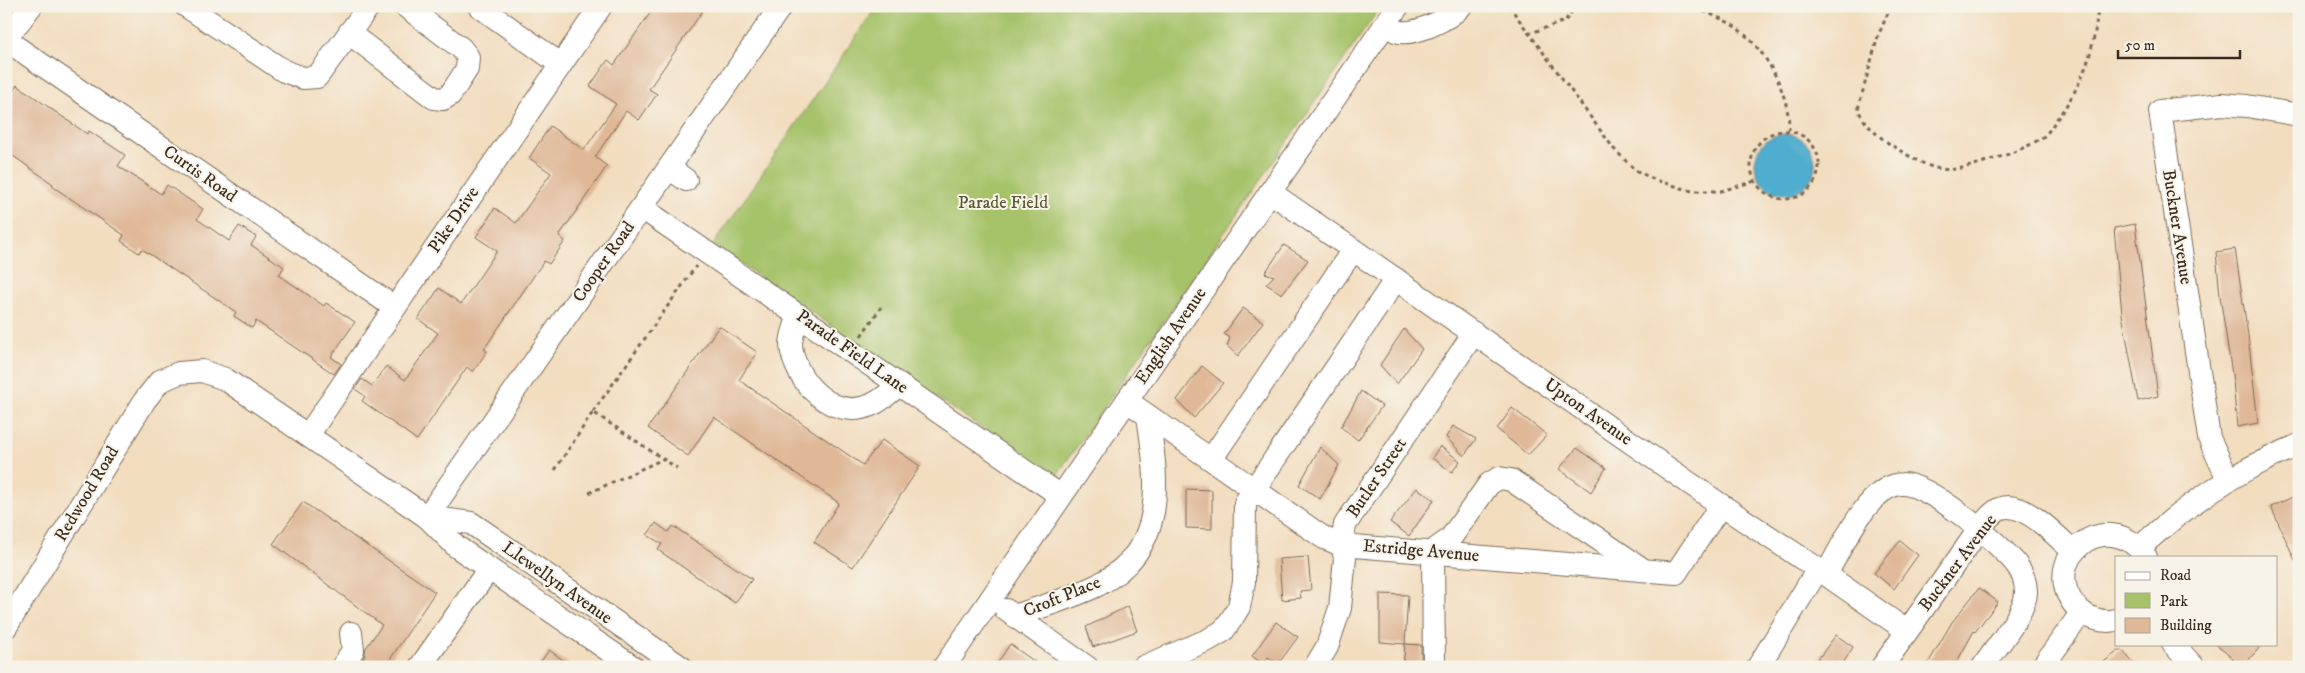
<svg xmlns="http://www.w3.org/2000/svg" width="2305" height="673" font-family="'IM FELL DW Pica',serif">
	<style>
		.green { fill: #a6c36a; stroke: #707644 }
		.water { fill: #50adcf; stroke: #466c76 }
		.building { fill: #dfb898 }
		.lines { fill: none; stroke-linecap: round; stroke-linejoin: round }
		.minor-casing { stroke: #7b6956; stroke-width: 24 }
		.path { stroke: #7b6956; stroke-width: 3; stroke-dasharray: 4 4; stroke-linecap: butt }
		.minor { stroke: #fff; stroke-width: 22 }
		.labels { text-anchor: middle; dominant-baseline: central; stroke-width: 4; stroke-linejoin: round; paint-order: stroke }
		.street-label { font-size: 18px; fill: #3b2a1e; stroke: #f7f3e8 }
		.park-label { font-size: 18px; fill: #5b5835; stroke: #f7f3e8 }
	</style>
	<rect width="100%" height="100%" fill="#f7f3e8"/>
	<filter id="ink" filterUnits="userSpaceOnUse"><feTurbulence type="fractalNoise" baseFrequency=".02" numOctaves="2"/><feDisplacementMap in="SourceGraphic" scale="10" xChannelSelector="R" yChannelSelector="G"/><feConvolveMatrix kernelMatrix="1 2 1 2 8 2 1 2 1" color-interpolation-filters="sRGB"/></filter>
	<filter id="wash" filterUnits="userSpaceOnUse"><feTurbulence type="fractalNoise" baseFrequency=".0096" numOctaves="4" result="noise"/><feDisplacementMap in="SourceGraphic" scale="20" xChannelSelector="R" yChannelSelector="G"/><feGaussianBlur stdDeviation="1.12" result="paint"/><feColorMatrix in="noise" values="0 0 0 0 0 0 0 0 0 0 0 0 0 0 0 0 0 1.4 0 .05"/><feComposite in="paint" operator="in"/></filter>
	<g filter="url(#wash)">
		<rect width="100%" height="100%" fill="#f2ddbf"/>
		<path class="green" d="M877 6H1381L1055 478 713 245Z"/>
		<circle class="water" cx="1785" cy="164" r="30"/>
		<g id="blocks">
			<g class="building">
				<path d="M655 6H706L649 89 657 94 639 120 626 111 595 157 607 166 559 236 565 241 549 264 544 261 484 349 487 351 473 372 467 367 417 440 362 401 365 396 355 389 362 379 372 386 386 366 405 380 438 333 418 319 439 288 461 304 497 251 476 237 495 208 516 223 551 173 529 158 550 126 584 150 616 104 590 86 608 60 614 65Z"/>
				<path d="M17 85 87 134 89 131 125 155 118 166 161 194 167 185 203 209 197 219 229 241 239 226 256 237 251 245 284 267 279 275 324 306 326 303 355 322 331 357 341 364 334 374 256 321 252 328 234 316 236 312 142 249 139 253 121 241 124 235 52 186 53 184 6 151V101Z"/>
				<path d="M2135 224 2158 396 2138 401 2122 314 2114 228Z"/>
				<path d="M1284 245 1308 260 1282 294 1266 284 1274 276 1265 273Z"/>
				<path d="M2235 249 2248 335 2258 423 2237 427 2233 381 2220 296 2216 252Z"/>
				<path d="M1243 308 1263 322 1238 356 1227 346 1230 338 1224 334Z"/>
				<path d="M719 326 757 352 739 380 863 465 882 440 920 466 853 567 814 542 839 503 714 417 688 456 648 428Z"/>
				<path d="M1404 329 1422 349 1397 384 1380 365Z"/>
				<path d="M1202 366 1223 383 1194 418 1177 400Z"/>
				<path d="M1361 391 1382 406 1358 440 1341 427Z"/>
				<path d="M1512 408 1547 435 1528 455 1497 429Z"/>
				<path d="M1453 426 1476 439 1464 456 1446 437Z"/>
				<path d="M1440 446 1460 461 1452 472 1432 458Z"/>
				<path d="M1320 447 1339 465 1320 499 1299 485Z"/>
				<path d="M1577 448 1606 468 1591 492 1559 469Z"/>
				<path d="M1417 488 1434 500 1409 536 1390 522Z"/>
				<path d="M1186 489 1212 490V529L1186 528Z"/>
				<path d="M2299 494V569L2271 507Z"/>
				<path d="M303 502 435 592 385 667H358L364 657 366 648 382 625 273 544Z"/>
				<path d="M656 523 668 532 673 526 752 579 735 603 658 550 662 544 647 535Z"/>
				<path d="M1900 541 1918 555 1894 589 1874 573Z"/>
				<path d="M1308 557 1311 590 1300 591 1301 598 1282 600 1279 559Z"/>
				<path d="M1979 588 1998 602 1975 632 1974 631 1954 667H1926L1952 622Z"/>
				<path d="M1380 594 1408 595 1405 644 1380 642Z"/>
				<path d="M1128 606 1137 631 1093 647 1086 627Z"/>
				<path d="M1276 622 1298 637 1278 664 1268 657 1263 664 1252 656Z"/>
				<path d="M1836 635 1853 647 1841 667H1812Z"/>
				<path d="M1010 644 1042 667H995Z"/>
				<path d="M1405 644 1421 645V667H1403Z"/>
				<path d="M2216 644H2263L2242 667Z"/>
				<path d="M2121 649 2137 667H2097Z"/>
				<path d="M549 650 573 667H537Z"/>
			</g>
		</g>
	</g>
	<g filter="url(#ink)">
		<use href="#blocks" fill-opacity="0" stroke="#7b6956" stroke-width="1"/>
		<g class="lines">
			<defs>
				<g id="minor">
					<path d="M186 6 284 71 303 78 317 77 369 6"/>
					<path d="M479 6 560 64"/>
					<path d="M1386 24C1389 26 1393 30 1396 31 1413 37 1450 19 1461 6"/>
					<path d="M349 33 434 98 443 99 450 95 467 69 468 57 461 48 405 6"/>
					<path d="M6 39 31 6"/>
					<path d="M6 40 394 307"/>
					<path d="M669 168 686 180"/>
					<path d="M1270 192 1721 505 1818 569 1907 631"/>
					<path d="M642 208 1061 496"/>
					<path d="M799 315C796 324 791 336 791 345 794 381 833 422 871 405 881 401 891 392 899 384"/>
					<path d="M1127 401 1324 538 1342 545 1676 573 1721 505"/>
					<path d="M308 435 601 6"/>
					<path d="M1212 458 1353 250"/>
					<path d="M2228 479 2209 438 2160 111 2222 104 2247 106 2299 115"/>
					<path d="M427 517 781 6"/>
					<path d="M427 517 471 523 681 667"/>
					<path d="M2139 548C2190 502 2235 471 2299 445"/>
					<path d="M1826 574C1841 549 1862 501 1888 488 1891 486 1898 484 1902 484 1929 483 1999 543 2016 564 2022 572 2026 582 2026 592 2026 613 1995 648 1983 667"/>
					<path d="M1006 610 1087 667"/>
					<path d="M1015 616C1043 606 1072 598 1098 585 1168 548 1158 483 1148 416"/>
					<path d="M2116 620C2102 623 2087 618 2077 608 2035 561 2107 502 2146 557"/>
					<path d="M6 627 145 400 160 381 179 373 202 371 225 379 427 517 457 547 633 667"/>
					<path d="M2173 644 2194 667"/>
					<path d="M342 667 353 650 351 633"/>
					<path d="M420 667 489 569"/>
					<path d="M944 667 1398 6"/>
					<path d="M1143 667 1208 640 1223 631 1231 620 1239 607 1244 582 1245 503 1396 279"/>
					<path d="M1315 667 1327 647 1340 608 1345 558 1342 545 1345 525 1474 333"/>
					<path d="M1434 667 1433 551 1450 539 1489 484 1499 478 1511 480 1641 568"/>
					<path d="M1758 667 1818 569"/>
					<path d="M1882 667 1980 528C1986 521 1991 513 1999 509 2022 498 2057 537 2073 551"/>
					<path d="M2042 667 2082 612"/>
				</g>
			</defs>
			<use href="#minor" class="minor-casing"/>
			<g class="path">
				<path d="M1509 6 1614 149 1635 170 1655 180 1692 191H1721L1755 181"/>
				<path d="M1688 6C1705 12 1724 18 1738 29 1767 51 1790 94 1789 131"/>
				<path d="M1744 6H1759"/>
				<path d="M1891 6 1878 36 1858 109C1866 129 1886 142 1904 153 1939 174 1949 173 1987 161 2007 155 2025 149 2043 137 2049 132 2054 123 2059 116 2084 82 2095 48 2098 6"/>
				<path d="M1528 34 1565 21 1573 10 1572 6"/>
				<circle cx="1785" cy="165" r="34"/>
				<path d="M861 336 881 307"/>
				<path d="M593 412 696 266"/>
				<path d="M555 470 593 412 663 459"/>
				<path d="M589 493 663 459 677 468"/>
			</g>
			<use href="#minor" class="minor"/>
		</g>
	</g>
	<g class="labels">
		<g class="street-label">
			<text transform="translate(200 174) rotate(35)">Curtis Road</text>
			<text transform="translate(454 220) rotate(-56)">Pike Drive</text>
			<text transform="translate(2177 227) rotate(81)">Buckner Avenue</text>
			<text transform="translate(604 262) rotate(-55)">Cooper Road</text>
			<text transform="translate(1171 336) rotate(-56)">English Avenue</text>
			<text transform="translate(852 352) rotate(35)">Parade Field Lane</text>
			<text transform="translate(1588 412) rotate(35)">Upton Avenue</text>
			<text transform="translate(1377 478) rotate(-56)">Butler Street</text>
			<text transform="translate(87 494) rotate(-59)">Redwood Road</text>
			<text transform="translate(1421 551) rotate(5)">Estridge Avenue</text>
			<text transform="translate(1958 563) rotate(-53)">Buckner Avenue</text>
			<text transform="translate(557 583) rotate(35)">Llewellyn Avenue</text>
			<text transform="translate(1062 597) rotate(-22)">Croft Place</text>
		</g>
		<g class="park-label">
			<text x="1003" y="203">Parade Field</text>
		</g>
	</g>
	<rect width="2305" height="673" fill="none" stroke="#f7f3e8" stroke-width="25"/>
	<rect x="2115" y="556" width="162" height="90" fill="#f7f3e8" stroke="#aca397"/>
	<rect x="2125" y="572" width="25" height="8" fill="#ffffff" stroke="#aca397"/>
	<text x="2160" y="580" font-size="15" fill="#3b2a1e">Road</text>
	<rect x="2125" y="593" width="25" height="15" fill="#a6c36a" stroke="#aca397"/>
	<text x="2160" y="606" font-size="15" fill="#3b2a1e">Park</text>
	<rect x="2125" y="618" width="25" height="15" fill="#dfb898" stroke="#aca397"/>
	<text x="2160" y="630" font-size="15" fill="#3b2a1e">Building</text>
	<path d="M2118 50v8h122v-8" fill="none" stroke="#3b2a1e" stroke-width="2.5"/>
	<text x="2125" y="50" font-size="15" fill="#3b2a1e" stroke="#f7f3e8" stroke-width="4" paint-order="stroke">50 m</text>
</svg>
